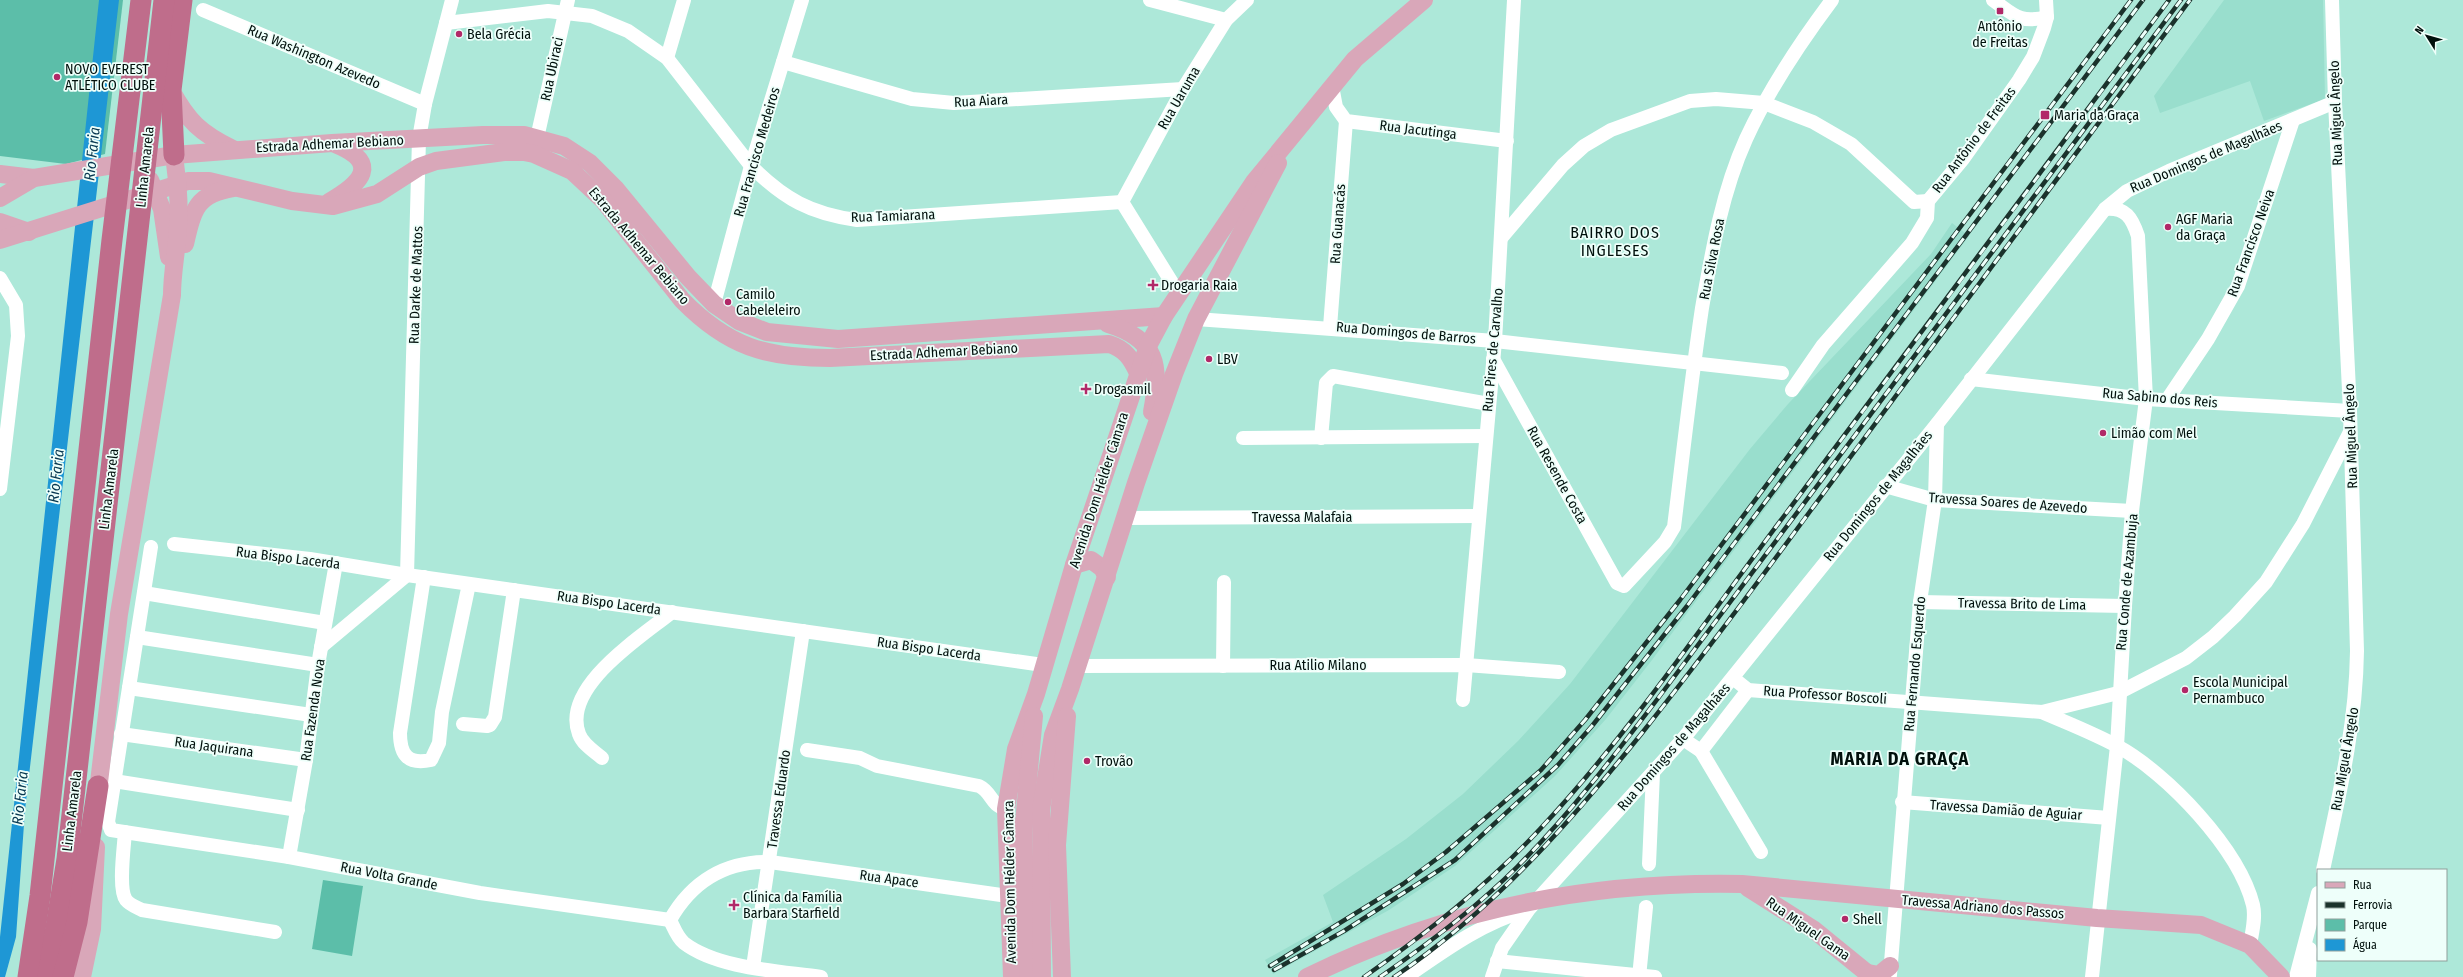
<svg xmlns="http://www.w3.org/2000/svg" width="2463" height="977" font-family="'Fira Sans Condensed',sans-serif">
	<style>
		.built { fill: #99decd }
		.green { fill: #5cbea9 }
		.water { fill: #1e97d5 }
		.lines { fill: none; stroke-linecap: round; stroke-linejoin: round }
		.minor { stroke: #fff; stroke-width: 14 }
		.major { stroke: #d9a7b9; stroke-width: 18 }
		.highway { stroke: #bf6d8b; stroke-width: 21 }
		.rail-casing { stroke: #1b322c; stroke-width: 4.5 }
		.rail { stroke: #eefffa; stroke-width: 3; stroke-dasharray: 9; stroke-linecap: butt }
		.poi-dot { fill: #b12868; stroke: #eefffa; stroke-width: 1.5 }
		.labels { text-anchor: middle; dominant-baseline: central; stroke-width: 3.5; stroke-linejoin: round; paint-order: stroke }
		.poi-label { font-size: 14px; fill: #00100c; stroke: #eefffa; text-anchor: start }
		.street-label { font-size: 14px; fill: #00100c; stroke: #eefffa }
		.water-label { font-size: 15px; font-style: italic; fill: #073750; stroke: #eefffa }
		.quarter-label { font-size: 16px; letter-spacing: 1px; fill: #00100c; stroke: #eefffa }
		.district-label { font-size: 18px; font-weight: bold; letter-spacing: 1px; fill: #00100c; stroke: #eefffa }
	</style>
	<rect width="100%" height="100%" fill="#ade8d9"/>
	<g class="built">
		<path d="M2224 0H2323L2325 99 2264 121 2250 81 2160 113 2154 96Z"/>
		<path d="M1952 223 1969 236 1652 660 1606 719 1555 776 1455 866 1389 910 1273 974 1265 960 1333 922 1323 895 1406 839 1463 794 1518 741 1570 684 1750 449 1788 404 1931 254Z"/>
	</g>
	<g class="green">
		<path d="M0 0H123L105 154 66 164 0 156Z"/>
		<path d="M323 880 363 886 352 956 312 949Z"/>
	</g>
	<path class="water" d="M99 0H119L25 810 16 937 5 977H0V937Z"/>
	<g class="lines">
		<g class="minor">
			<path d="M1150 0 1226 20"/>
			<path d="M1993 0C2014 15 2020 24 2047 17"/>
			<path d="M203 10 425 104"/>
			<path d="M446 23 548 11 592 16 628 31 667 58 751 166C784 199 811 214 857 220L1122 202"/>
			<path d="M667 58 684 0"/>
			<path d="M783 62 912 99 954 103 1183 89"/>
			<path d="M1332 86 1336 107 1346 121 1507 141"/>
			<path d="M537 138 568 0"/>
			<path d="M1122 202 1183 89 1226 20 1247 0"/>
			<path d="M1122 202 1179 294"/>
			<path d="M1502 237 1563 165 1584 146 1611 130 1690 101 1716 99 1764 103 1813 122 1851 144 1914 202 1928 201"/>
			<path d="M0 278 16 305 18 336 0 489"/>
			<path d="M714 304 751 166 802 0"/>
			<path d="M1196 319 1495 341 1782 373"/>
			<path d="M1330 327 1346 121"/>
			<path d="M1493 359 1617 583 1624 586 1665 542 1674 527C1683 454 1691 381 1702 308 1712 251 1722 192 1746 139 1769 89 1799 44 1832 0"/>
			<path d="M1971 379 2146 399 2350 411"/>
			<path d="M1792 390 1823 345 1912 243 1927 218 1928 201 1963 159 2019 80 2033 57 2044 28 2047 17 2046 0"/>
			<path d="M2167 400 2208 339 2238 286 2293 120"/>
			<path d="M1243 438 1486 436"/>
			<path d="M1321 438 1326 383 1333 376 1489 404"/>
			<path d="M1885 486 1935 500 2132 511"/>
			<path d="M1125 518 1479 516"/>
			<path d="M174 544 310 559 407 575 1043 665"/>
			<path d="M151 547 108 822 111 830 289 857 480 893 670 920"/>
			<path d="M407 575 419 139 425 104 452 0"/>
			<path d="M424 577 400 733C400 755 408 765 431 760L439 743 442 712 469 584"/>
			<path d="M144 593 325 623"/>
			<path d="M1920 602 2125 606"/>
			<path d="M137 637 318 665"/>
			<path d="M321 647 407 575"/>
			<path d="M1077 666 1466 665 1559 672"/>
			<path d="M1223 666 1224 582"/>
			<path d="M1733 678 1748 690 2042 712 2118 693 2186 658 2213 637 2235 616 2266 582 2303 524 2350 432"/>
			<path d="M129 688 311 715"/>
			<path d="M1463 700 1495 341 1514 0"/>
			<path d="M2042 712C2067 723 2093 733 2117 746 2167 773 2239 849 2253 905 2256 918 2252 932 2250 945"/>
			<path d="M463 724 487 726 490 725 495 717 514 590"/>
			<path d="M121 734 306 760"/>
			<path d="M1683 739 1701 751 1761 852"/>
			<path d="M807 750 860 758 877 766 979 786C992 792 990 805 1006 809"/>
			<path d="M1701 751 1748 690"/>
			<path d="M602 758C594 751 583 745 579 734 561 687 641 637 672 612"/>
			<path d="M114 781 298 810"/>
			<path d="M1902 802 2109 818"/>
			<path d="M125 832C124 847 118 889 126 900 130 905 136 907 142 910L275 932"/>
			<path d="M289 857 306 760 318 665 336 563"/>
			<path d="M1649 864 1653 773"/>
			<path d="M2323 870C2339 796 2356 727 2357 651L2350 411 2335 102 2332 0"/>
			<path d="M670 920C692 881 726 861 770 862L1008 896"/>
			<path d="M670 920C674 928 677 937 684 943 718 969 780 971 821 977"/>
			<path d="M1497 961 1655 977"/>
			<path d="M753 967 803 631"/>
			<path d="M1890 975 1920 602 1935 500 1937 424"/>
			<path d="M1406 977C1444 951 1480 924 1524 911"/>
			<path d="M1492 977 1502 948 1529 909 1683 739 1937 424 2105 209 2127 191 2169 171 2335 102"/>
			<path d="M1639 977 1646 907"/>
			<path d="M2092 977 2117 746 2125 606 2132 511 2146 399 2138 236C2132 218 2126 207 2105 209"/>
			<path d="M2296 977 2318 893"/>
			<path d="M2309 977 2310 949"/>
		</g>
		<g class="major">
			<path d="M171 90C188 121 200 133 233 149"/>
			<path d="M0 174 34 178"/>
			<path d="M150 180 162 209 169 257"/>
			<path d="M0 198 34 178 174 155 332 143 483 135H524L564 146 590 163 615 188 688 277 714 304 739 321 767 332 838 339 1164 316"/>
			<path d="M329 202C362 183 381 163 335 144"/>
			<path d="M0 222 29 232"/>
			<path d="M0 240 188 181H209L292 201 333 206 377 194 419 167 436 161 504 152H524L534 154 572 171 588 186 603 200 682 300C728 347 766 358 830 358L1109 344C1125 349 1131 358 1138 373"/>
			<path d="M185 244C193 210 196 194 233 188"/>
			<path d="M1108 324C1157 339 1161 365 1152 412"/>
			<path d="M1074 565 1091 560 1102 568 1107 577"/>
			<path d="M97 799 119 614 172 295C172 272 177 250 178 227 180 203 177 179 174 155"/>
			<path d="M1748 888 1813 929 1872 977"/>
			<path d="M1868 973 1879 975 1890 966"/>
			<path d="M82 977 92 929 96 847"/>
			<path d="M1012 977 1006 809 1016 749 1036 694 1074 565 1148 346 1164 316 1254 182 1355 59 1424 0"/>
			<path d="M1029 977 1023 833 1034 716"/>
			<path d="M1042 977 1041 810 1053 735 1070 689 1136 483 1174 374 1196 319 1278 163"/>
			<path d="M1062 977 1057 845 1067 716"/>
			<path d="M1307 977C1443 910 1590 881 1742 884L2097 918 2201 925 2250 945 2281 977"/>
		</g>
		<g class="highway">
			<path d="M174 155 171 90 182 0"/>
			<path d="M28 977 40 896 112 240 141 0"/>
			<path d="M48 977 67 859 164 0"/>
			<path d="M63 977 77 922 98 786"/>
		</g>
		<defs>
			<g id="rail">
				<path d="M1270 966 1403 884 1446 852 1541 770 1585 720 1680 600 2131 0"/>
				<path d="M1274 970 1344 931 1455 860 1558 765 1592 726 1687 606 2143 0"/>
				<path d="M1364 977C1427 933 1487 886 1540 829 1630 733 1708 617 1787 512 1915 342 2042 171 2169 0"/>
				<path d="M1380 977C1428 944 1476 908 1517 867 1569 815 1614 756 1659 697L2181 0"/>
				<path d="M1394 977C1492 911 1568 825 1642 733 1700 660 1756 585 1811 510 1937 340 2064 170 2190 0"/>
			</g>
		</defs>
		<use href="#rail" class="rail-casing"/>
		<use href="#rail" class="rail"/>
	</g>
	<g class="poi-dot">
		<rect x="1996" y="7" width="8" height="8" rx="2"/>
		<circle cx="459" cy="34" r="4"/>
		<circle cx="57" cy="77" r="4"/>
		<rect x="2040" y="110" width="10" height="10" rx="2"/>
		<circle cx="2168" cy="227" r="4"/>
		<path d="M1151 279h4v4h4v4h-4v4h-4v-4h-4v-4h4z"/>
		<circle cx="728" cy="302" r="4"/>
		<circle cx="1209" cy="359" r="4"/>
		<path d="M1084 383h4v4h4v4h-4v4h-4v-4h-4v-4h4z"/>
		<circle cx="2103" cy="433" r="4"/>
		<circle cx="2185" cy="690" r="4"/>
		<circle cx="1087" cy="761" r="4"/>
		<path d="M732 899h4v4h4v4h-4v4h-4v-4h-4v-4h4z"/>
		<circle cx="1845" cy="919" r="4"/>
	</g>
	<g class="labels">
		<g class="poi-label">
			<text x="2000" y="26" text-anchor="middle">Antônio<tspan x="2000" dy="16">de Freitas</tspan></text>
			<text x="467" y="34">Bela Grécia</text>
			<text x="65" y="69">NOVO EVEREST<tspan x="65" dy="16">ATLÉTICO CLUBE</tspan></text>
			<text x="2054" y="115">Maria da Graça</text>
			<text x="2176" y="219">AGF Maria<tspan x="2176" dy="16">da Graça</tspan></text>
			<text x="1161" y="285">Drogaria Raia</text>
			<text x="736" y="294">Camilo<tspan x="736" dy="16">Cabeleleiro</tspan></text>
			<text x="1217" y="359">LBV</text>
			<text x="1094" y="389">Drogasmil</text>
			<text x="2111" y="433">Limão com Mel</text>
			<text x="2193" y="682">Escola Municipal<tspan x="2193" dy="16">Pernambuco</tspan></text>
			<text x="1095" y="761">Trovão</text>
			<text x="743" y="897">Clínica da Família<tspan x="743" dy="16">Barbara Starfield</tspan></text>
			<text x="1853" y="919">Shell</text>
		</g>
		<g class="street-label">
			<text transform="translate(314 57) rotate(23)">Rua Washington Azevedo</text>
			<text transform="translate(552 69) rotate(-78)">Rua Ubiraci</text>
			<text transform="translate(1179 98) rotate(-60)">Rua Uaruma</text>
			<text transform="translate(981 101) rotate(-3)">Rua Aiara</text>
			<text transform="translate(2336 113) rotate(-92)">Rua Miguel Ângelo</text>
			<text transform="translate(1418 130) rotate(7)">Rua Jacutinga</text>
			<text transform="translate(1974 140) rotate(-53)">Rua Antônio de Freitas</text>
			<text transform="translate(330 144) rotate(-3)">Estrada Adhemar Bebiano</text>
			<text transform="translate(757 152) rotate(-74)">Rua Francisco Medeiros</text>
			<text transform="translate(2206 157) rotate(-23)">Rua Domingos de Magalhães</text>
			<text transform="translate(145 167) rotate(-84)">Linha Amarela</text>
			<text transform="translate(893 216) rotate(-2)">Rua Tamiarana</text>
			<text transform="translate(1338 224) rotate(-86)">Rua Guanacás</text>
			<text transform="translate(2251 243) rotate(-70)">Rua Francisco Neiva</text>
			<text transform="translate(639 246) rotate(50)">Estrada Adhemar Bebiano</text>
			<text transform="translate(1712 259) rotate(-79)">Rua Silva Rosa</text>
			<text transform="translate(416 285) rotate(-88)">Rua Darke de Mattos</text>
			<text transform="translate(1406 333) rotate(5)">Rua Domingos de Barros</text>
			<text transform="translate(1493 350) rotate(-85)">Rua Pires de Carvalho</text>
			<text transform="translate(944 352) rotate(-3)">Estrada Adhemar Bebiano</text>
			<text transform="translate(2160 398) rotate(5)">Rua Sabino dos Reis</text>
			<text transform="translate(2351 436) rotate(-92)">Rua Miguel Ângelo</text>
			<text transform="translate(1557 475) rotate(61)">Rua Resende Costa</text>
			<text transform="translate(109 489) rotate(-83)">Linha Amarela</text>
			<text transform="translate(1099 490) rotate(-72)">Avenida Dom Hélder Câmara</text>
			<text transform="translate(1878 496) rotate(-51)">Rua Domingos de Magalhães</text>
			<text transform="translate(2008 503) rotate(4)">Travessa Soares de Azevedo</text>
			<text x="1302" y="517">Travessa Malafaia</text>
			<text transform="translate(288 558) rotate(7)">Rua Bispo Lacerda</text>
			<text transform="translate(2127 582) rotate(-85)">Rua Conde de Azambuja</text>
			<text transform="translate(609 603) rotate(8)">Rua Bispo Lacerda</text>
			<text transform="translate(2022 604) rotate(1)">Travessa Brito de Lima</text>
			<text transform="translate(929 649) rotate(8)">Rua Bispo Lacerda</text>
			<text transform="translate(1915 664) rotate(-85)">Rua Fernando Esquerdo</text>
			<text x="1318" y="665">Rua Atilio Milano</text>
			<text transform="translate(1825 695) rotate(4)">Rua Professor Boscoli</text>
			<text transform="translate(313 710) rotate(-82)">Rua Fazenda Nova</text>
			<text transform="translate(214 747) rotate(8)">Rua Jaquirana</text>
			<text transform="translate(1674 747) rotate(-49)">Rua Domingos de Magalhães</text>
			<text transform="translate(2345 759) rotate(-80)">Rua Miguel Ângelo</text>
			<text transform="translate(779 799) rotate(-82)">Travessa Eduardo</text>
			<text transform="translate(2006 810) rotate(4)">Travessa Damião de Aguiar</text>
			<text transform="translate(72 811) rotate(-83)">Linha Amarela</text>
			<text transform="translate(389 876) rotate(11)">Rua Volta Grande</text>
			<text transform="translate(889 879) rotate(8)">Rua Apace</text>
			<text transform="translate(1010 882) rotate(-91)">Avenida Dom Hélder Câmara</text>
			<text transform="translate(1983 907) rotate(5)">Travessa Adriano dos Passos</text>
			<text transform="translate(1808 929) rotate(35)">Rua Miguel Gama</text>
		</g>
		<g class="water-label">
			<text transform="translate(92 154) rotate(-84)">Rio Faria</text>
			<text transform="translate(56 476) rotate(-84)">Rio Faria</text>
			<text transform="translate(20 798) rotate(-84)">Rio Faria</text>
		</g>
		<g class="quarter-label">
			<text x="1615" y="232">BAIRRO DOS<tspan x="1615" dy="18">INGLESES</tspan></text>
		</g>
		<g class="district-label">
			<text x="1900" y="759">MARIA DA GRAÇA</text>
		</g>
	</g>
	<rect x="2317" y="869" width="130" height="92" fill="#eefffa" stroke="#8f9f9b"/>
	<rect x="2325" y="882" width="20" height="6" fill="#d9a7b9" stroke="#8f9f9b"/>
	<text x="2353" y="889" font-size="12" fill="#00100c">Rua</text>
	<rect x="2325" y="902" width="20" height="6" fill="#1b322c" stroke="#8f9f9b"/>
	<text x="2353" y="909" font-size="12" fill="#00100c">Ferrovia</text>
	<rect x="2325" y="919" width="20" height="12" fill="#5cbea9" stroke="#8f9f9b"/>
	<text x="2353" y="929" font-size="12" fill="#00100c">Parque</text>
	<rect x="2325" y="939" width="20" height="12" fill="#1e97d5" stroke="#8f9f9b"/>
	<text x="2353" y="949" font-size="12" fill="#00100c">Água</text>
	<g transform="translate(2427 36) rotate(307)" stroke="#eefffa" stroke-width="3" paint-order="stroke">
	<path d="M0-3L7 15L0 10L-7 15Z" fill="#00100c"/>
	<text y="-6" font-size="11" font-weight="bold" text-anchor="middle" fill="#00100c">N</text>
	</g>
</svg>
